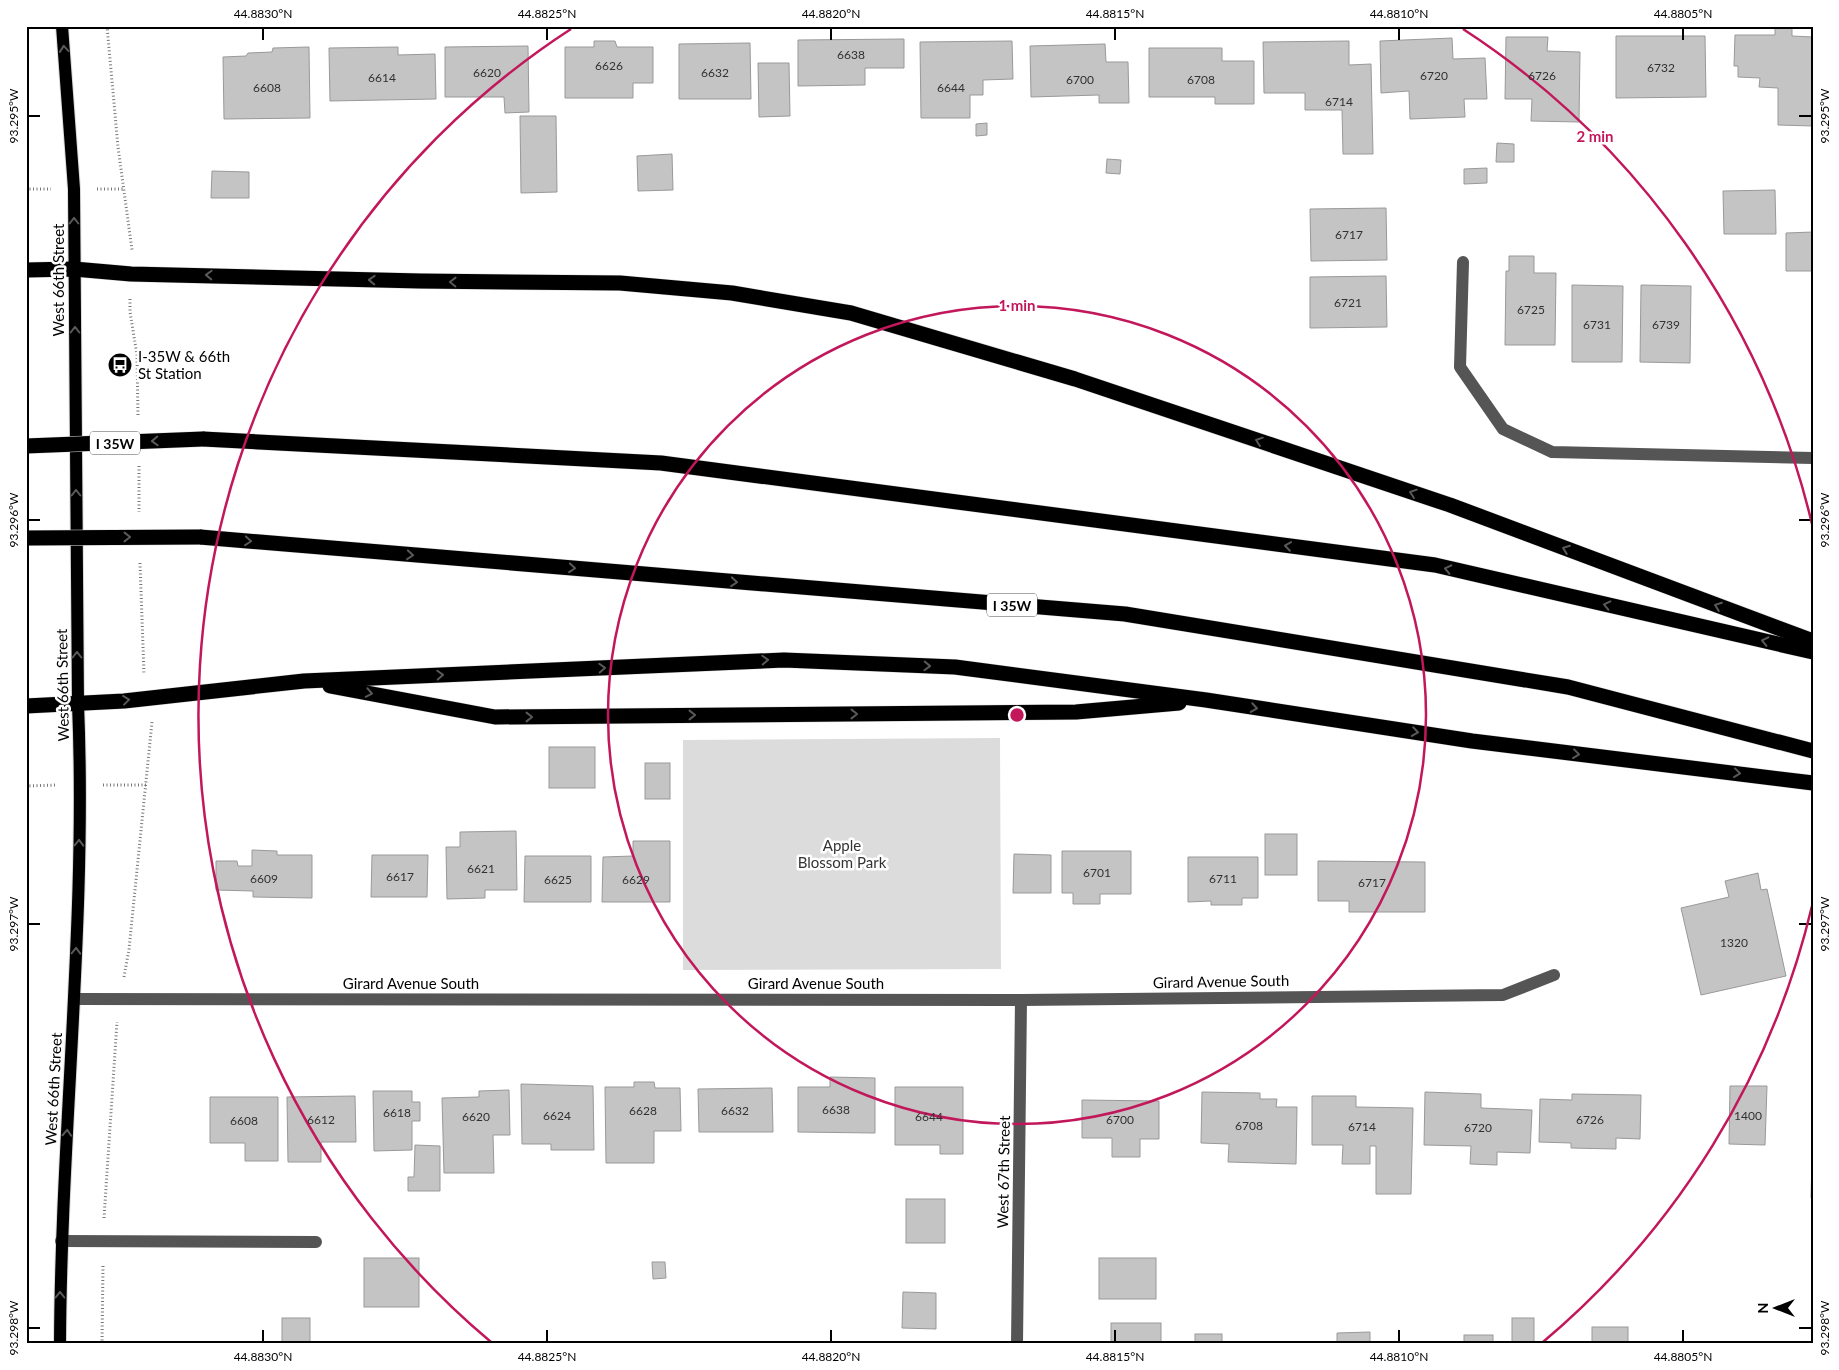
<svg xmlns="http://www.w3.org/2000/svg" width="1839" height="1370" font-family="Lato,sans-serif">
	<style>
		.green { fill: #dcdcdc }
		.building { fill: #c4c4c4; stroke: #999 }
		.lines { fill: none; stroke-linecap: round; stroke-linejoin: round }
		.major-casing { stroke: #dbdbdb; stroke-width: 14 }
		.highway-casing { stroke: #dbdbdb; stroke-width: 16 }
		.path { stroke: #777; stroke-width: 3; stroke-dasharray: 1 2.5; stroke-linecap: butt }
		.minor { stroke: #555; stroke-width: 12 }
		.major { stroke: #000; stroke-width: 12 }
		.highway { stroke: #000; stroke-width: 15 }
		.highway-bridge-casing { stroke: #dbdbdb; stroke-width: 16; stroke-linecap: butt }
		.highway-bridge { stroke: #000; stroke-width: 15 }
		.oneway { stroke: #595959 }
		.ticks { fill: none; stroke: #000; stroke-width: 2 }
		.ring { fill: none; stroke: #c2185b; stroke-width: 2.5 }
		.labels { text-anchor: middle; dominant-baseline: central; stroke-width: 5; stroke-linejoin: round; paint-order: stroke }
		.number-label { font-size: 12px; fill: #313131 }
		.shield { fill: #fff; stroke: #4c4c4c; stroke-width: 1 }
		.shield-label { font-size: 14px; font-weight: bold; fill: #000 }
		.street-label { font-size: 15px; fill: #000; stroke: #fff }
		.poi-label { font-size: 15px; fill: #000; stroke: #fff; text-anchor: start }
		.park-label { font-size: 15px; fill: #333; stroke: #fff }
		.centre { fill: #c2185b; stroke: #fff; stroke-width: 2.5 }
		.ring-label { font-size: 15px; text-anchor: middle; font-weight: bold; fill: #c2185b; stroke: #fff; stroke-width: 5; stroke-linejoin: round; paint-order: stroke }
		.neatline { fill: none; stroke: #000; stroke-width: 2 }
		.ticks-label { font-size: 12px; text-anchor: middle; fill: #000 }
	</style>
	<rect width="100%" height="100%" fill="#fff"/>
	<path class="green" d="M1000 738 1001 969 683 970V740Z"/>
	<g class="building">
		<path d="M1775 28H1792V36L1813 37V126L1778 125V88L1759 87 1760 78 1738 77V66H1734L1735 35H1775Z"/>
		<path d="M1616 36H1705L1706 97 1616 98Z"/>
		<path d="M1506 37H1548L1547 51 1580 52 1579 122 1531 121 1532 99H1505Z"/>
		<path d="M1452 38 1453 59 1485 58 1487 99H1464L1465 117 1410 119 1409 91 1381 93 1380 41Z"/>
		<path d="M904 39V68H865V85L798 86V40Z"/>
		<path d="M594 41H615L617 47H653V83H633V98H565V47H594Z"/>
		<path d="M1012 41 1013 79 983 80V95H970V118H921L920 42Z"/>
		<path d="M1349 41V65L1371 64 1373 154H1343L1342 110H1305V93H1264L1263 42Z"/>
		<path d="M750 43 751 99H679V44Z"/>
		<path d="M1105 44 1106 62H1128L1129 103H1099V95L1031 97 1030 46Z"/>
		<path d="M528 46 529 112 505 113 504 97H445V47Z"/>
		<path d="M309 47 310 118 224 119 223 57 246 56 248 53 272 52 273 48Z"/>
		<path d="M398 47V55L435 54 436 99 330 101 329 48Z"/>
		<path d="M1149 48H1222V61H1254V104H1215V97H1149Z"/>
		<path d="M758 63H789L790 116 759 117Z"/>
		<path d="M520 116H556L557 192 521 193Z"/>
		<path d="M987 123V135L976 136V124Z"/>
		<path d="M1497 143 1514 144V162H1496Z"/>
		<path d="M672 154 673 190 638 191 637 156Z"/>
		<path d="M1107 159 1121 160 1120 174 1106 173Z"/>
		<path d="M1487 168V183L1464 184V169Z"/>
		<path d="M212 171 249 172V198H211Z"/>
		<path d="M1775 190 1776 234H1724L1723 191Z"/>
		<path d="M1386 208 1387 260 1311 261 1310 209Z"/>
		<path d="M1813 232V271H1786V233Z"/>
		<path d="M1509 256H1534V273H1556L1555 345H1505L1506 271H1509Z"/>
		<path d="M1386 276 1387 327 1310 328V277Z"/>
		<path d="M1572 285 1623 286 1622 362H1572Z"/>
		<path d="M1641 285 1691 286 1690 363 1640 362Z"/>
		<rect x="549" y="747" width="46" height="41"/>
		<rect x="645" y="763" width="25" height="36"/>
		<path d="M516 831 517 890H485V898L447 899 446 847H460V832Z"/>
		<rect x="1265" y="834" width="32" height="41"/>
		<path d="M633 841H670V902H602L603 857 633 856Z"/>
		<path d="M252 850 277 851V855H312V898L253 897V891L216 890V861H237L238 866H252Z"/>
		<path d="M1062 851H1131V894H1100V904H1073V893H1062Z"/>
		<path d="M1014 854 1051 855V893H1013Z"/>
		<path d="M372 855H428L427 897H371Z"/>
		<path d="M525 856H591V902H524Z"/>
		<path d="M1188 857H1258V898H1242V905H1211V901L1188 902Z"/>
		<path d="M1318 861 1425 862V912H1349V901H1318Z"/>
		<path d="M1758 873 1761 890 1767 889 1786 976 1701 995 1681 908 1729 897 1725 881Z"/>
		<path d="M830 1077 875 1078V1133L798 1132V1087H830Z"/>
		<path d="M634 1082H654L655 1088H680L681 1131H654V1163H606L605 1087H634Z"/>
		<path d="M521 1084 593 1086 594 1150H551V1144H522Z"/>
		<path d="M1730 1086H1767L1765 1145 1729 1144Z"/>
		<path d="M895 1087H963V1154H940V1145H895Z"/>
		<path d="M772 1088 773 1132H699L698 1089Z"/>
		<path d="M509 1090 510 1135H493L494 1173H444L442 1098 479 1097V1091Z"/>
		<path d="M373 1091H412V1102H420V1121H412V1150L374 1151Z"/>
		<path d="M1202 1092 1260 1093V1099H1277L1276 1107H1297L1296 1164 1228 1162 1229 1144 1201 1143Z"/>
		<path d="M1425 1092 1481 1094V1108L1532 1110 1530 1153 1497 1152V1165L1470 1164 1471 1146 1424 1145Z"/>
		<path d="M1572 1094 1641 1095 1640 1139 1616 1138V1149L1571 1148V1143L1539 1142 1540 1099 1572 1100Z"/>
		<path d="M355 1096 356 1142H321V1162H288L287 1097Z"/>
		<path d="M1312 1096H1356V1107L1413 1108 1411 1194H1376V1146H1370V1164H1342L1343 1145H1312Z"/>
		<path d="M210 1097H278V1161H245V1143H210Z"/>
		<path d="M1082 1100 1159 1101V1139H1140V1157H1112V1138H1082Z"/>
		<path d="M415 1145 440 1146V1191H408V1177H414Z"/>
		<path d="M1812 1157H1813V1198H1811Z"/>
		<rect x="906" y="1199" width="39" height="44"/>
		<rect x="364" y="1258" width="55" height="49"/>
		<rect x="1099" y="1258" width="57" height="41"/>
		<path d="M652 1262H665L666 1278 653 1279Z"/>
		<path d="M903 1292 936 1293V1329L902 1328Z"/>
		<rect x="282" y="1318" width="28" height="26"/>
		<rect x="1512" y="1318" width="22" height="25"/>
		<rect x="1111" y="1323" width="50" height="21"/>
		<rect x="1592" y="1327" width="36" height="17"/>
		<path d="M1370 1332V1344H1337V1333Z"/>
		<rect x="1195" y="1334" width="27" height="10"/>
		<rect x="1464" y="1335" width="29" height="9"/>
		<path d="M1404 1342 1405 1344H1378L1377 1343Z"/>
	</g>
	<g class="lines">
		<defs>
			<path id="major" d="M60 1344C61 1130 87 917 78 704L74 189 62 26"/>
			<g id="highway">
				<path d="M26 270 74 269 131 274 420 281 620 283 732 293 851 313 1075 379 1450 505 1813 641"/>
				<path d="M203 439 661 463 1435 565 1813 652"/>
				<path d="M200 537 1125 614 1568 687 1813 751"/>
				<path d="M330 686 495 717 1076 712 1179 703"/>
				<path d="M26 706 124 701 304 681 784 660 955 667 1206 700 1472 741 1813 783"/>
			</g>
		</defs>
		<use href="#major" class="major-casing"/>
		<use href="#highway" class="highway-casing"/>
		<g class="path">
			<path d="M107 26 118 147 132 250"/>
			<path d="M26 189H51"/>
			<path d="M97 189H124"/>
			<path d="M130 299V312L137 355 138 417"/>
			<path d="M139 466V512"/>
			<path d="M140 563 144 674"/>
			<path d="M103 785H147"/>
			<path d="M26 786 56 785"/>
			<path d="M124 977 129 949 152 722"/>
			<path d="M104 1218 117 1022"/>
			<path d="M102 1344 103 1264"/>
		</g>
		<g class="minor">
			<path d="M1463 262 1460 367 1503 429 1552 452 1813 458"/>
			<path d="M74 999 1021 1000 1503 995 1554 975"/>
			<path d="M61 1241 316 1242"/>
			<path d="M1017 1344 1021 1000"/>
		</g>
		<use href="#major" class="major"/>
		<use href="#highway" class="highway"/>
		<defs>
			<g id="highway-bridge">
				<path d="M26 446 203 439"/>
				<path d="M26 538 200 537"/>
			</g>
		</defs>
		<use href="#highway-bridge" class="highway-bridge-casing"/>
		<use href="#highway-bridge" class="highway-bridge"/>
	</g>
	<defs><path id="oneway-chevron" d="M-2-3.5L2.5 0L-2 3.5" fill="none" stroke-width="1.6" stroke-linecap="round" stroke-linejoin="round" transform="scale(1.25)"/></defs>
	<g class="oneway">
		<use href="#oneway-chevron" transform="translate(64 49) rotate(-95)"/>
		<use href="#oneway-chevron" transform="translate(74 221) rotate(-90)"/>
		<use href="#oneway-chevron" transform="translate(209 275) rotate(-178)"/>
		<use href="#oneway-chevron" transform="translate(372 280) rotate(-178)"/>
		<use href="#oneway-chevron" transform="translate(453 282) rotate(-179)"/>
		<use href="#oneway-chevron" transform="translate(75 330) rotate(-90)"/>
		<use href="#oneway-chevron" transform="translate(155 441) rotate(178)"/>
		<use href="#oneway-chevron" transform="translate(1259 441) rotate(-161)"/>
		<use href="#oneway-chevron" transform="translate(76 493) rotate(-90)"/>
		<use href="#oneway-chevron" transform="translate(1413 493) rotate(-161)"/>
		<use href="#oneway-chevron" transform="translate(127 537)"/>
		<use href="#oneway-chevron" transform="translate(248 541) rotate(5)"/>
		<use href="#oneway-chevron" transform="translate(1288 546) rotate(-172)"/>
		<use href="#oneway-chevron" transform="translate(1566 549) rotate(-159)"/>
		<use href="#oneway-chevron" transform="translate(410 555) rotate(5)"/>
		<use href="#oneway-chevron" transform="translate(572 568) rotate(5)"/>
		<use href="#oneway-chevron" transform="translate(1448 569) rotate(-167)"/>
		<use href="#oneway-chevron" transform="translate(734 582) rotate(5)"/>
		<use href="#oneway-chevron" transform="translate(1607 605) rotate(-167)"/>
		<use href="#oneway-chevron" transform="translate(1718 606) rotate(-159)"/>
		<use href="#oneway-chevron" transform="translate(1765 641) rotate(-167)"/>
		<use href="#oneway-chevron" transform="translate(77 655) rotate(-90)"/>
		<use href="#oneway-chevron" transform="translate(765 660) rotate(-3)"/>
		<use href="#oneway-chevron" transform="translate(927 666) rotate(2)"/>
		<use href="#oneway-chevron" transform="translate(602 668) rotate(-3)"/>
		<use href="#oneway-chevron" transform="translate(440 675) rotate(-3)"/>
		<use href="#oneway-chevron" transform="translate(369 693) rotate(11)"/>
		<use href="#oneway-chevron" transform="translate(126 700) rotate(-7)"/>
		<use href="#oneway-chevron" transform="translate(1254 708) rotate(9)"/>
		<use href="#oneway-chevron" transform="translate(854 714)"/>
		<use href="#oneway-chevron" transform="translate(692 715)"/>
		<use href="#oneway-chevron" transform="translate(529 717)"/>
		<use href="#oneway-chevron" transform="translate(1415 732) rotate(9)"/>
		<use href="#oneway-chevron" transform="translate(1576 754) rotate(7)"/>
		<use href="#oneway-chevron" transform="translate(1737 773) rotate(7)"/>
		<use href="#oneway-chevron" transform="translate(79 843) rotate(-88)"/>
		<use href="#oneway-chevron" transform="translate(76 951) rotate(-88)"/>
		<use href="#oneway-chevron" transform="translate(67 1133) rotate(-87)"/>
		<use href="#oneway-chevron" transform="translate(60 1295) rotate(-90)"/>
	</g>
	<path class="ticks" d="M263 28V40M547 28V40M831 28V40M1115 28V40M1399 28V40M1683 28V40M28 116H40M1799 116H1812M28 520H40M1799 520H1812M28 924H40M1799 924H1812M28 1328H40M1799 1328H1812M263 1330V1342M547 1330V1342M831 1330V1342M1115 1330V1342M1399 1330V1342M1683 1330V1342"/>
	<g class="ring">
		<circle cx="1017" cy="715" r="409"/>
		<path d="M1812 906A818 818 0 0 1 1543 1342M491 1342A818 818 0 0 1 571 29M1463 29A818 818 0 0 1 1812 524"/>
	</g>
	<defs>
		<symbol id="bus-disc" viewBox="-11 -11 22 22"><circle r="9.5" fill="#000" stroke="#fff"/><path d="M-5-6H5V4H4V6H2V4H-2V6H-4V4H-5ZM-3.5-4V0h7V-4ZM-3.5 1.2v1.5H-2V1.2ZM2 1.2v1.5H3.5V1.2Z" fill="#fff"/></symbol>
	</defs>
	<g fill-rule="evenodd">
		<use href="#bus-disc" x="106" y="351" width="28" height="28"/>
	</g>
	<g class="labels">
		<g class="number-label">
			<text x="851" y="54">6638</text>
			<text x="609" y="65">6626</text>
			<text x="1661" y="67">6732</text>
			<text x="487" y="72">6620</text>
			<text x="715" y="72">6632</text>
			<text x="1434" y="75">6720</text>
			<text x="1542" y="75">6726</text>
			<text x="382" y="77">6614</text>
			<text x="1080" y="79">6700</text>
			<text x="1201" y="79">6708</text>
			<text x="267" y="87">6608</text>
			<text x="951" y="87">6644</text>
			<text x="1339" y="101">6714</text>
			<text x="1349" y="234">6717</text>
			<text x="1348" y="302">6721</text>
			<text x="1531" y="309">6725</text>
			<text x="1597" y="324">6731</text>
			<text x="1666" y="324">6739</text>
			<text x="481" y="868">6621</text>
			<text x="1097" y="872">6701</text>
			<text x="400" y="876">6617</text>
			<text x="264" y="878">6609</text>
			<text x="1223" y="878">6711</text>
			<text x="558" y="879">6625</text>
			<text x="636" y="879">6629</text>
			<text x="1372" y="882">6717</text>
			<text x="1734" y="942">1320</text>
			<text x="836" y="1109">6638</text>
			<text x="643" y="1110">6628</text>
			<text x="735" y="1110">6632</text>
			<text x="397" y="1112">6618</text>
			<text x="557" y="1115">6624</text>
			<text x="1748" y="1115">1400</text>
			<text x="476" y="1116">6620</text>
			<text x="929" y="1116">6644</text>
			<text x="321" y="1119">6612</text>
			<text x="1120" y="1119">6700</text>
			<text x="1590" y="1119">6726</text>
			<text x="244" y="1120">6608</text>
			<text x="1249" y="1125">6708</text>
			<text x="1362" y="1126">6714</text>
			<text x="1478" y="1127">6720</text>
		</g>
		<g class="shield">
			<rect x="90" y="431.5" width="50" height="23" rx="4"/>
			<rect x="987" y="593.5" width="50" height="23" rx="4"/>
		</g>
		<g class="shield-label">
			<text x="115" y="443">I 35W</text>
			<text x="1012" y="605">I 35W</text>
		</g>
		<g class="street-label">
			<text transform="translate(58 280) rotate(-90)">West 66th Street</text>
			<text transform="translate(62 685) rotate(-91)">West 66th Street</text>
			<text transform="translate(1221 981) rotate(-1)">Girard Avenue South</text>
			<text x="411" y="983">Girard Avenue South</text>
			<text x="816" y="983">Girard Avenue South</text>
			<text transform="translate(53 1089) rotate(-87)">West 66th Street</text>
			<text transform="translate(1003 1172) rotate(-89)">West 67th Street</text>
		</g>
		<g class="poi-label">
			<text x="138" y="356">I-35W &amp; 66th<tspan x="138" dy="17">St Station</tspan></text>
		</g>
		<g class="park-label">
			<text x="842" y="845">Apple<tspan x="842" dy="17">Blossom Park</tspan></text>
		</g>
	</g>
	<circle cx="1017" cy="715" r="8" class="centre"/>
	<g class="ring-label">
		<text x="1595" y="142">2 min</text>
		<text x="1017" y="311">1 min</text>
	</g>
	<rect width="1839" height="1370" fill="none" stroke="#ffffff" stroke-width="55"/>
	<g transform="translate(1776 1308) rotate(270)" stroke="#ffffff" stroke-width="4" paint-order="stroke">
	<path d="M0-4L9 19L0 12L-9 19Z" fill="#000000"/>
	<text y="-8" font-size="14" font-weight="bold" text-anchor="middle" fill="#000000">N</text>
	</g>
	<rect x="28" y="28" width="1784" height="1314" class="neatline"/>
	<g class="ticks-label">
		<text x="263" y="18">44.8830°N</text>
		<text x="547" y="18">44.8825°N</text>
		<text x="831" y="18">44.8820°N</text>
		<text x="1115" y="18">44.8815°N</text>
		<text x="1399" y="18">44.8810°N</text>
		<text x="1683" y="18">44.8805°N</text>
		<text transform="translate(1825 116) rotate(-90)" y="4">93.295°W</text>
		<text transform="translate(14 116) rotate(-90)" y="4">93.295°W</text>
		<text transform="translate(1825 520) rotate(-90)" y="4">93.296°W</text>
		<text transform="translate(14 520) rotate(-90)" y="4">93.296°W</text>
		<text transform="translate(1825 924) rotate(-90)" y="4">93.297°W</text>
		<text transform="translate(14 924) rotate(-90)" y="4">93.297°W</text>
		<text transform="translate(1825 1328) rotate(-90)" y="4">93.298°W</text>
		<text transform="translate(14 1328) rotate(-90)" y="4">93.298°W</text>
		<text x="263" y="1361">44.8830°N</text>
		<text x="547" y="1361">44.8825°N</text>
		<text x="831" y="1361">44.8820°N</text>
		<text x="1115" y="1361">44.8815°N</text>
		<text x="1399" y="1361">44.8810°N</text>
		<text x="1683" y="1361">44.8805°N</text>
	</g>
</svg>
